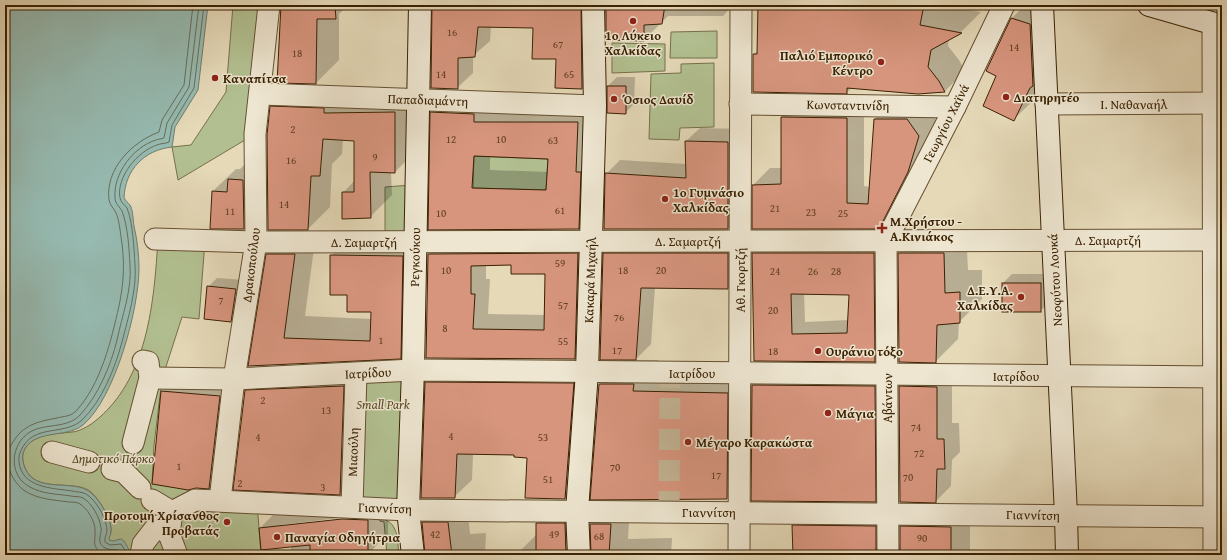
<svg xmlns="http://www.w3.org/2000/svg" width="1227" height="560" font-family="'Gentium Book Plus',serif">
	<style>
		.green { fill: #b2c091; stroke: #76704a }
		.water { fill: #96bab1; stroke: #717d6b }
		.shadow { fill: #0003; fill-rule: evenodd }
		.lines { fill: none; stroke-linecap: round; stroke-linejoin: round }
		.shore { stroke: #686e5a; stroke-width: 1 }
		.building { fill: #d7957e; stroke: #3a2102; fill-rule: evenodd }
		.street-tunnel { stroke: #c3b494; stroke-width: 21; stroke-dasharray: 21 10; stroke-linecap: butt }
		.street-casing { stroke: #654f30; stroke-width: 23 }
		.secondary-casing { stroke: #3a2102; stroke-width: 24 }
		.street { stroke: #eee6d1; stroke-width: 21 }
		.secondary { stroke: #eee6d1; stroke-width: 22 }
		.poi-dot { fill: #8f2418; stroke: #eee6d1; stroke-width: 1.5 }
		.labels { text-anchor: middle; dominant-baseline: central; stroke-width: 3; stroke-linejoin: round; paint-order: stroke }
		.number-label { font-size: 11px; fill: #613e21 }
		.poi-label { font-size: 13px; font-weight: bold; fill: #3a2102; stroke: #eee6d1; text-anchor: start }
		.street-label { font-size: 13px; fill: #3a2102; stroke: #eee6d1 }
		.park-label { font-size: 13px; font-style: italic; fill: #584926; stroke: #eee6d1 }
	</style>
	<rect width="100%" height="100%" fill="#e5d9b8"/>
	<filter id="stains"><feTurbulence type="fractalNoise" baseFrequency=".005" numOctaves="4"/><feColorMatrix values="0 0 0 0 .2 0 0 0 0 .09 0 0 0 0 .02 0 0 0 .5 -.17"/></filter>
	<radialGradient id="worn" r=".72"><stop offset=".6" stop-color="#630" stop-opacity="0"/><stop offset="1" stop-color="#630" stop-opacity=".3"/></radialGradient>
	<g class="green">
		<path d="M233 5H269L255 134 178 180 172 147 191 145 226 92Z"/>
		<path d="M717 31V58H670L671 32Z"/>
		<path d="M612 43 665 44V71L612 73Z"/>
		<path d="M714 63V127L680 128 679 140 649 139 651 74 681 73V64Z"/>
		<path d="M474 156 548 159 546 190 473 188Z"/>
		<path d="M412 185 411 240 385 239V187Z"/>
		<path d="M158 239 205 241 199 319 182 317 162 379 154 445 152 483 257 502 261 555H126L108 539C109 537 111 533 111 531 112 519 97 495 88 490 70 480 35 493 25 468 23 464 22 458 23 453 30 433 56 434 72 432 78 432 89 426 94 422 148 380 154 302 158 239Z"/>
		<path d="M413 370 408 510 352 507 356 374Z"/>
		<path d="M379 518C399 521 397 539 399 555H387L384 522 380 521Z"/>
	</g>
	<path class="water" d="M5 5H208L198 90 175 127 172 147C144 150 125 170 124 198 126 201 128 203 130 205 133 210 133 220 134 226 137 239 139 254 139 268 139 309 115 398 83 425 66 439 32 428 23 453 22 458 23 464 25 468 35 493 69 480 87 490 97 495 112 519 111 531 111 534 109 537 109 540L113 541 121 539 124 541 132 555H5Z"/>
	<g class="shadow">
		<path d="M282 5H348L339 14V60L316 83Z"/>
		<path d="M433 5H596L597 72 582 88 534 27 491 26 490 41 473 56V73L457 88Z"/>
		<path d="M605 5H733L723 16H668L644 40H607Z"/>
		<path d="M759 5H940L981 12 961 32 949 39 948 46 959 60 965 71 945 91 852 88 847 92 754 55 758 50Z"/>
		<path d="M1025 5H1046L1047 71 1033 101 1014 119 998 75 987 70 1012 18Z"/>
		<path d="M617 77H635L634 104 625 113 608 86Z"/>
		<path d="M293 85 417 90V150L395 172H391L392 195 370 217 343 193 355 180V140L343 139 342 154 332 164 330 207 308 229 271 107Z"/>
		<path d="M449 95 595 104 596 210 578 228 429 229 431 113ZM490 156 549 158 548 172 490 170Z"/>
		<path d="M799 100 864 101V186L870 187 875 119 892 102 924 103 936 119 927 147 896 211 878 228 753 185 770 168H782V117Z"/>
		<path d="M700 128 741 129V215L728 228 606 174 620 160 686 164V141Z"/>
		<path d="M252 157 266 206 243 228 213 191 236 169H240Z"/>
		<path d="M922 230H966L968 270H982V299L959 322 958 339 935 362 899 253Z"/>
		<path d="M289 233H316L305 316 372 319V311L348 294 331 256 353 234 424 235 422 336 400 358 250 365 267 254Z"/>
		<path d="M593 238 590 343 574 358 427 357 429 254 444 239ZM526 252H583V254H526ZM512 264 546 273 545 315 488 314 490 279H486V265Z"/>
		<path d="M619 238H743V273L728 288 655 287 651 344 635 360H658L657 367 752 369V386L764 374 886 375V490L875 501 752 472 727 498 600 384 625 359 604 254Z"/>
		<path d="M766 240H887L888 348 874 361 755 360 753 253ZM804 293 850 294 848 320 805 322Z"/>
		<path d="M1012 274H1050V302L1040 311H1003V283Z"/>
		<path d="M217 278 245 280 240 312 231 321 208 287Z"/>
		<path d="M444 365 591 366 583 481 565 498 528 457 515 454H473L472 480 454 497 426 383Z"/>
		<path d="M362 367 359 475 340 494 246 391 265 372Z"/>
		<path d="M916 371H952V423H959L960 452 952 460 951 486 935 502 900 387Z"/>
		<path d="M179 374 237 380 226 470 209 488 162 391Z"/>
		<path d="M388 500V534L373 549V555H291V546L260 528 281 507ZM347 517V519L281 527V525Z"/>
		<path d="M442 503H467L470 534 486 533 485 555H425L423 522Z"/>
		<path d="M556 504 592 546 591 524 610 505H630L628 539 672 538 671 555H518V553L537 534V524Z"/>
		<path d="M813 506 895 507 896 541 900 545 901 527 920 507 970 508V555H794L793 526Z"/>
	</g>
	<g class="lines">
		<g class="shore">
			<path d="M105 555C90 547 96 542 95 530 95 521 87 508 80 504 78 502 72 502 69 502 54 500 37 499 25 491 16 485 8 472 8 461 7 452 10 446 15 439 25 424 41 421 57 418 64 416 70 417 76 411 101 384 111 341 119 306 124 282 125 261 121 237 120 230 119 219 116 213 114 208 110 206 109 200 105 169 132 142 159 132L162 120 184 85 193 5"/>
			<path d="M122 555 119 550C110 550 98 549 100 537 100 534 102 531 101 528 100 518 92 503 83 498 80 496 74 497 71 496 57 494 42 494 30 487 8 476 10 444 30 432 45 423 67 429 80 415 98 396 111 365 117 340 122 316 132 290 130 265 129 248 128 227 122 211 120 207 115 204 115 198 113 174 133 147 156 140 158 139 162 139 164 138L167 123 189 87 199 5"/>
			<path d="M128 555 121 544 110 545 105 542C104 537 107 535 107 530 107 524 102 512 99 508 96 503 91 497 86 494 83 492 76 492 72 491 52 488 22 488 19 462 18 455 21 450 24 445 37 425 66 435 82 420 102 401 115 368 122 342 128 318 137 290 135 265 134 249 133 223 127 208 125 205 121 203 120 198 116 177 138 151 157 145 161 143 165 144 169 142L172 125 194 88 204 5"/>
		</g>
	</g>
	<g class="building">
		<path d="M281 5H335L336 19H317L316 84 277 83Z"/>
		<path d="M432 5H581L582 89 555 88 556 59H532L533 28 478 27 475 57 458 58V89L431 88Z"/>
		<path d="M606 5H665L662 24 644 25V41L606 40Z"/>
		<path d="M758 5H924L920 25 962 33 931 50 928 67 939 81 945 92 918 94 847 88V94L753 92V54H757Z"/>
		<path d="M1011 18 1030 24 1033 86 1030 88 1014 121 983 106 996 76 986 71Z"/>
		<path d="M607 86H626V114L607 113Z"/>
		<path d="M270 106 324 108V113L395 112V173L370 172 371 218 342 219V192H354V141L323 139 320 176H311L308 230H268L267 135Z"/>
		<path d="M430 112 474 114V122H578L576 172H581L579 229 428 230ZM474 156 548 159 546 190 472 188Z"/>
		<path d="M781 117 847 118V203L868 204 874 119H907L919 136 908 172 879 229H752V185L781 184Z"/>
		<path d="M685 141 728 142V229H604L605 173 686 178Z"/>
		<path d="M228 179 243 180 244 229H210L212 191 227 192Z"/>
		<path d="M578 253 575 359 426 358 428 254ZM511 265V274H545L544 330 473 329 475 294H471V266Z"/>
		<path d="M603 253H728V289L641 288 636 360H600Z"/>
		<path d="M752 253H874L875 362 754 361ZM791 294 849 295 847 333 792 334Z"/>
		<path d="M898 253H944L945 293 960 292V323L937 325 936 363 899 362Z"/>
		<path d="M266 254H295L284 338 370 341 371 312H347V295H330V255L403 256 401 359 248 366Z"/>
		<rect x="1002" y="283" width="39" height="29"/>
		<path d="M207 286 236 289 231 322 204 319Z"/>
		<path d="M425 382 574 383 565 499 525 498 527 458 514 457V455L457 454 455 498H421Z"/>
		<path d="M599 384H634L633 391 728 393 727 499 590 500Z"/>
		<path d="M752 385 875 386 876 502 751 501Z"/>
		<path d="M344 386 340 495 233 490 245 390Z"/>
		<path d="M899 386 937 387V439H944L945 469H937L936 503 900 502Z"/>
		<path d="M161 391 220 396 209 489 196 488 188 490 152 484Z"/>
		<path d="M342 519 368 520V555H310V545L261 550 259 528Z"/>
		<path d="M422 522H448L452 555H425Z"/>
		<path d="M536 523H565L566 555H536Z"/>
		<path d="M590 524H611L609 555H591Z"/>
		<path d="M792 525 876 526V555H793Z"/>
		<path d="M900 526 951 527V555H900Z"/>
	</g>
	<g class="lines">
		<path class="street-tunnel" d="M669 512 670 373"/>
		<defs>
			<g id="street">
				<path d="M1213 24 1214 555"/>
				<path d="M261 94 595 106"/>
				<path d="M740 104 955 107"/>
				<path d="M1046 104 1222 103"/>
				<path d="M155 239 256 242 1222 240"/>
				<path d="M150 378 234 379 413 370 1222 377"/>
				<path d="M133 443 150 378 148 362 143 361"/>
				<path d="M52 452 89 462"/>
				<path d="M112 469 124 472 140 488"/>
				<path d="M152 500 172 512"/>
				<path d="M220 500 234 379 256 242 255 134 269 5"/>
				<path d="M352 507 356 374"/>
				<path d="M169 534 177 555"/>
				<path d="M141 555 143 544 157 526 169 534 172 512 195 500 408 510 1222 517"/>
				<path d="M739 555 741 5"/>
				<path d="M888 555 886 241 955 107 1004 5"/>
			</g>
			<g id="secondary">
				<path d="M1042 5 1066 515 1067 555"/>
				<path d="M1149 5 1222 26"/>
				<path d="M413 555 408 510 413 370 420 5"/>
				<path d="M579 555 577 511 587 372 595 106 593 5"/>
			</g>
		</defs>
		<use href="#street" class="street-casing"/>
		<use href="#secondary" class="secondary-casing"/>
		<use href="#street" class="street"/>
		<use href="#secondary" class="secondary"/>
	</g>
	<g class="poi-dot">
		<circle cx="633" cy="21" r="4"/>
		<circle cx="881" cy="62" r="4"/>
		<circle cx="215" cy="78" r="4"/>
		<circle cx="1006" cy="97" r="4"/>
		<circle cx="614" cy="99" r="4"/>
		<circle cx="665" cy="199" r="4"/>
		<path d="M880 222h4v4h4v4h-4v4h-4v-4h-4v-4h4z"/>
		<circle cx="1021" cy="297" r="4"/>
		<circle cx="818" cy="351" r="4"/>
		<circle cx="828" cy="413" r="4"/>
		<circle cx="688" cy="442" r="4"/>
		<circle cx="227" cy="522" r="4"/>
		<circle cx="277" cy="537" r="4"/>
	</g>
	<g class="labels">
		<g class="number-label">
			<text x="452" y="32">16</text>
			<text x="558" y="44">67</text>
			<text x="1014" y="47">14</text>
			<text x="297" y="53">18</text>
			<text x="441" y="74">14</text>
			<text x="569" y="74">65</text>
			<text x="293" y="129">2</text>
			<text x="451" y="139">12</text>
			<text x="501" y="139">10</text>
			<text x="553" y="140">63</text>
			<text x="375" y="157">9</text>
			<text x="291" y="160">16</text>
			<text x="284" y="204">14</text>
			<text x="775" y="208">21</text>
			<text x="560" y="210">61</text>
			<text x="230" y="211">11</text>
			<text x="811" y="212">23</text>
			<text x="441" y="213">10</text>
			<text x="843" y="213">25</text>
			<text x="560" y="263">59</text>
			<text x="446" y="270">10</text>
			<text x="623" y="270">18</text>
			<text x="661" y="270">20</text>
			<text x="775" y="271">24</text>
			<text x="813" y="271">26</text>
			<text x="836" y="271">28</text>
			<text x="221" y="300">7</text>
			<text x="563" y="305">57</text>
			<text x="773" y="310">20</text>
			<text x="619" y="317">76</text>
			<text x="445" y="328">8</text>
			<text x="381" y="340">1</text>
			<text x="563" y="341">55</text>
			<text x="617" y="350">17</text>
			<text x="773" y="351">18</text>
			<text x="263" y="400">2</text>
			<text x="326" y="410">13</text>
			<text x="916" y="427">74</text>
			<text x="451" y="436">4</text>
			<text x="258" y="437">4</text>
			<text x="543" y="437">53</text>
			<text x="919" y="453">72</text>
			<text x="179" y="466">1</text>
			<text x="615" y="467">70</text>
			<text x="716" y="475">17</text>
			<text x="908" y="477">70</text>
			<text x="548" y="479">51</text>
			<text x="240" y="483">2</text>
			<text x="323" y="487">3</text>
			<text x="435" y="534">42</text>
			<text x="554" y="534">49</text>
			<text x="599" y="536">68</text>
			<text x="922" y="538">90</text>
		</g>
		<g class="poi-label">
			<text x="633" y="35" text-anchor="middle">1ο Λύκειο<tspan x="633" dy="15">Χαλκίδας</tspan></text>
			<text x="873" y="55" text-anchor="end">Παλιό Εμπορικό<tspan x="873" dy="15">Κέντρο</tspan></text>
			<text x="223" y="78">Καναπίτσα</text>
			<text x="1014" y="97">Διατηρητέο</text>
			<text x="622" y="99">Όσιος Δαυίδ</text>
			<text x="673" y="192">1ο Γυμνάσιο<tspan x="673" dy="15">Χαλκίδας</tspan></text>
			<text x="890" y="221">Μ.Χρήστου -<tspan x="890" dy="15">Α.Κινιάκος</tspan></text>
			<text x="1013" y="290" text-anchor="end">Δ.Ε.Υ.Α.<tspan x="1013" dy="15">Χαλκίδας</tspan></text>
			<text x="826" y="351">Ουράνιο τόξο</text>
			<text x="836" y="413">Μάγια</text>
			<text x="696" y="442">Μέγαρο Καρακώστα</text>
			<text x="219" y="515" text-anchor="end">Προτομή Χρίσανθος<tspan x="219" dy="15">Προβατάς</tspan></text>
			<text x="285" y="537">Παναγία Οδηγήτρια</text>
		</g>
		<g class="street-label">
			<text transform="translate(428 100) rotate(2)">Παπαδιαμάντη</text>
			<text x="1134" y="104">Ι. Ναθαναήλ</text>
			<text transform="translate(848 105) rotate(1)">Κωνσταντινίδη</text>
			<text transform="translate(946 123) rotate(-63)">Γεωργίου Χαϊνά</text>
			<text x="1108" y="240">Δ. Σαμαρτζή</text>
			<text x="688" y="241">Δ. Σαμαρτζή</text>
			<text x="364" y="242">Δ. Σαμαρτζή</text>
			<text transform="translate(415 257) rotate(-89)">Ρεγκούκου</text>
			<text transform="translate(251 265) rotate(-83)">Δρακοπούλου</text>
			<text transform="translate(590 280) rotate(-88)">Κακαρά Μιχαήλ</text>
			<text transform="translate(740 280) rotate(-90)">Αθ. Γκορτζή</text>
			<text transform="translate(1055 280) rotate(-93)">Νεοφύτου Λουκά</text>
			<text transform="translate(368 373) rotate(-3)">Ιατρίδου</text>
			<text x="692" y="373">Ιατρίδου</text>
			<text x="1016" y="376">Ιατρίδου</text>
			<text transform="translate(887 398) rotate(-90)">Αβάντων</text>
			<text transform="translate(353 452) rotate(-88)">Μιαούλη</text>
			<text transform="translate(385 508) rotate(2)">Γιαννίτση</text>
			<text x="709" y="512">Γιαννίτση</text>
			<text transform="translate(1033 515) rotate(1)">Γιαννίτση</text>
		</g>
		<g class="park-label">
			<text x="383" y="404">Small Park</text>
			<text x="113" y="458">Δημοτικό Πάρκο</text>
		</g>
	</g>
	<rect width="1227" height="560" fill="none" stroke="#e5d9b8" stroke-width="20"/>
	<rect x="6" y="6" width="1215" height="548" fill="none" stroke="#3a2102" stroke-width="2"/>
	<rect x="10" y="10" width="1207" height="540" fill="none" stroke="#3a2102"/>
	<rect width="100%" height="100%" filter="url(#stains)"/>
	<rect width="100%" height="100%" fill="url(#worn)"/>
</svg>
